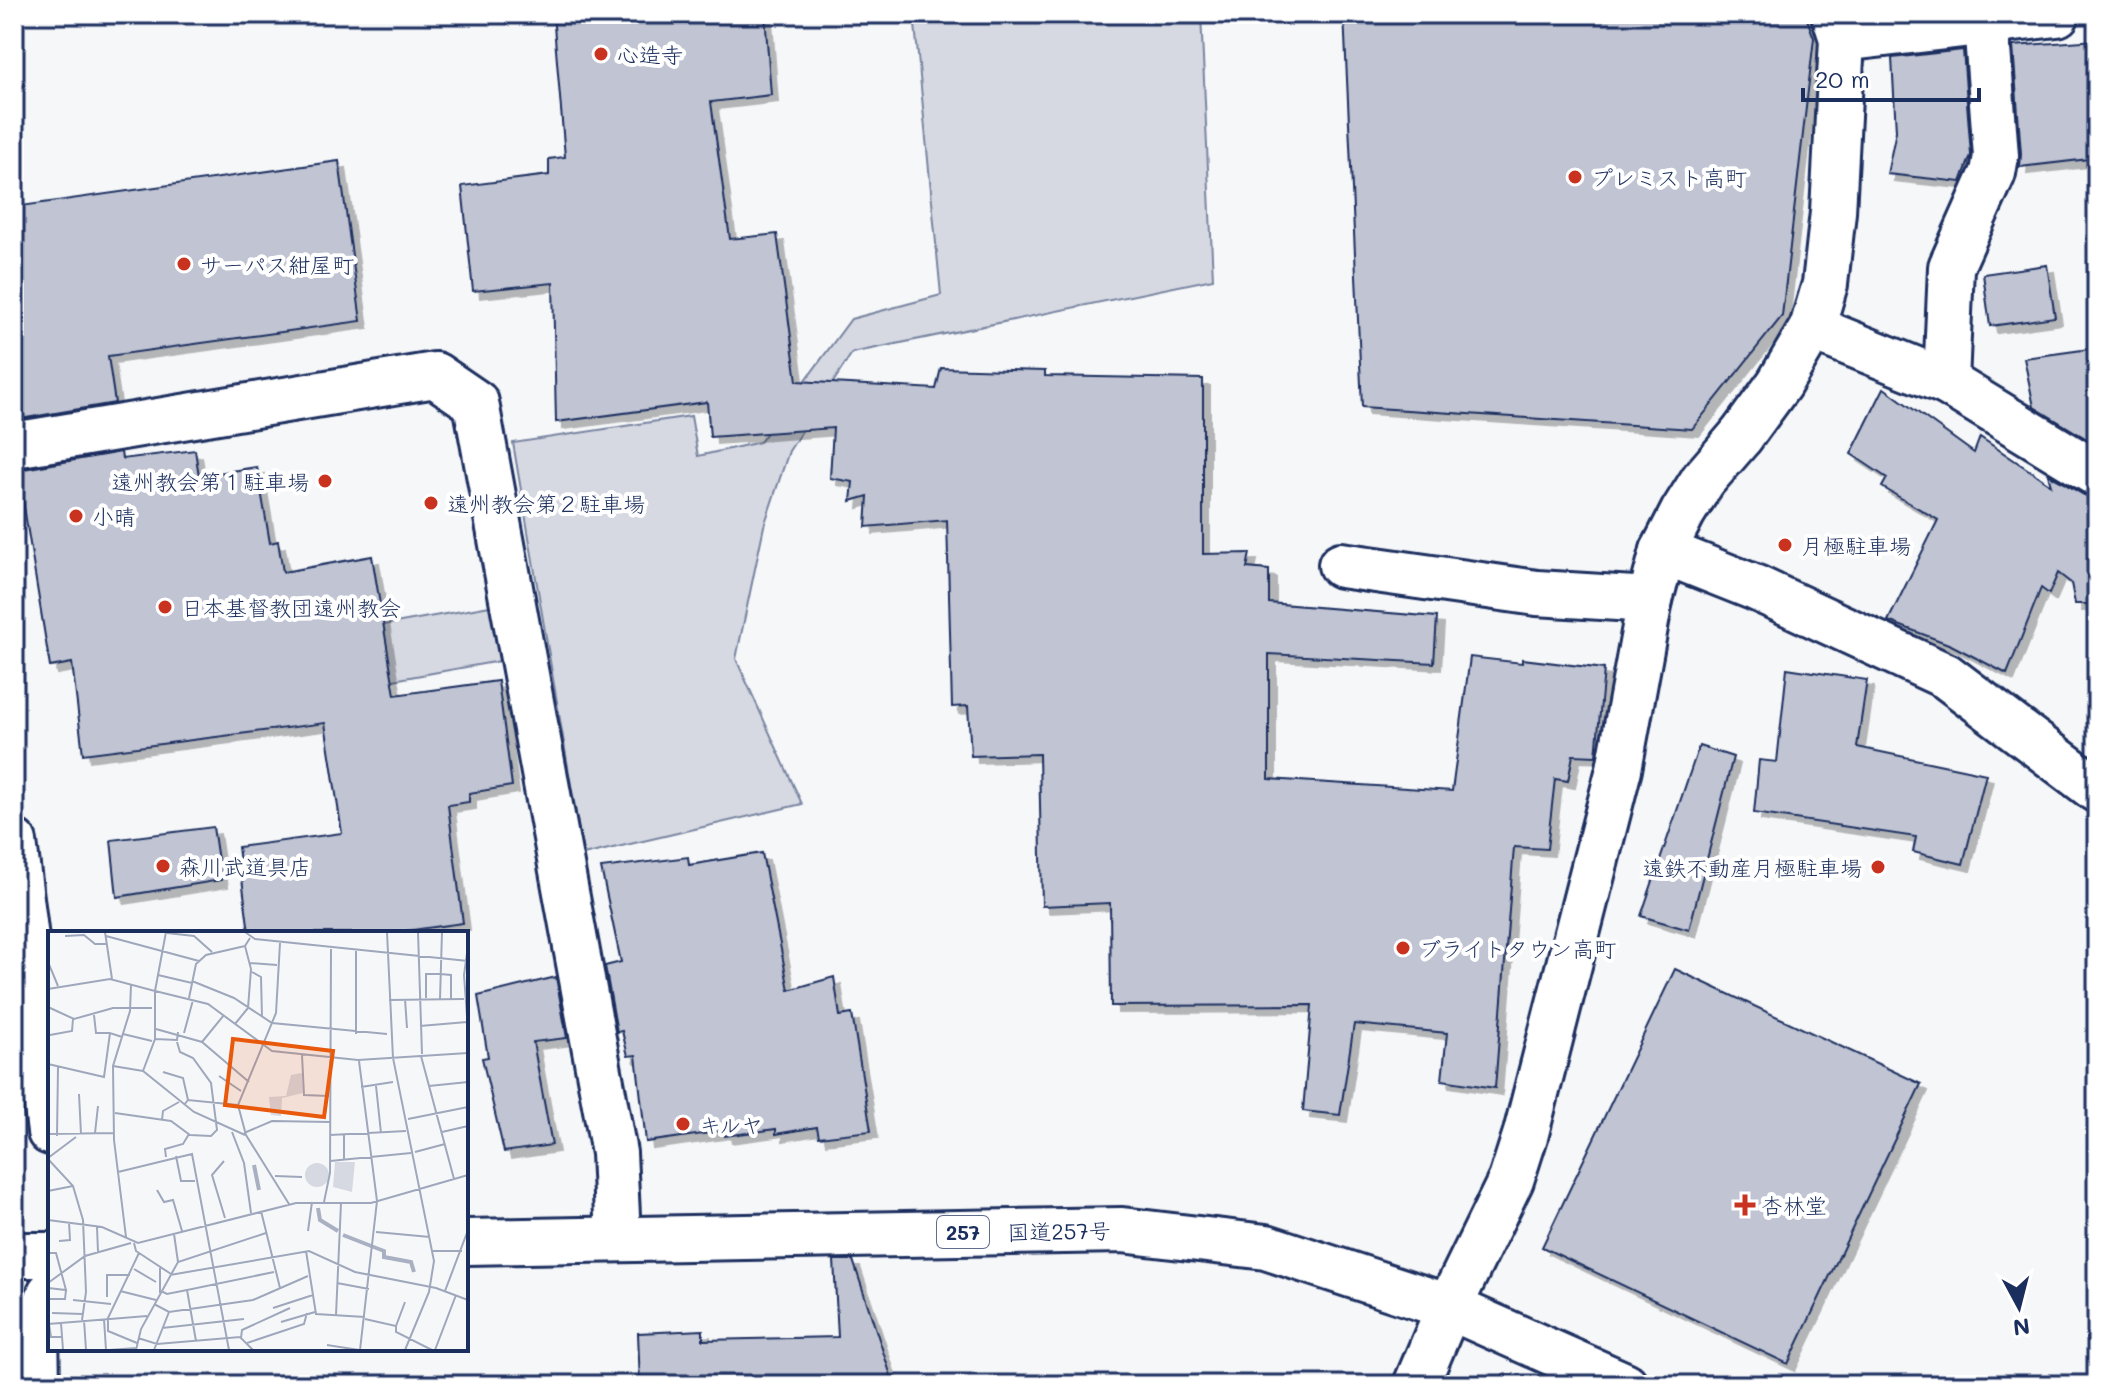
<svg xmlns="http://www.w3.org/2000/svg" width="2111" height="1399" font-family="Mali,'Klee One',sans-serif">
	<style>
		.green { fill: #d6d9e2; stroke: #7884a0; stroke-width: 2 }
		.building { fill: #c0c4d3; stroke: #1b2f5e; stroke-width: 2; filter: url(#shadow) }
		.lines { fill: none; stroke-linecap: round; stroke-linejoin: round }
		.minor-casing { stroke: #1b2f5e; stroke-width: 50 }
		.tertiary-casing { stroke: #1b2f5e; stroke-width: 50 }
		.trunk-casing { stroke: #1b2f5e; stroke-width: 50 }
		.minor { stroke: #fff; stroke-width: 44 }
		.tertiary { stroke: #fff; stroke-width: 44 }
		.trunk { stroke: #fff; stroke-width: 44 }
		.poi-dot { fill: #c8321e; stroke: #fff; stroke-width: 3 }
		.labels { text-anchor: middle; dominant-baseline: central; stroke-width: 8; stroke-linejoin: round; paint-order: stroke }
		.shield { fill: #fff; stroke: #5f6d8e; stroke-width: 2 }
		.shield-label { font-size: 20px; font-weight: bold; fill: #1b2f5e }
		.poi-label { font-size: 22px; fill: #1b2f5e; stroke: #fff; text-anchor: start }
		.street-label { font-size: 22px; fill: #1b2f5e; stroke: #fff }
		.inset-river { fill: none; stroke: #a9b0c1; stroke-width: 4 }
		.inset-road { fill: none; stroke: #9ea7bb; stroke-width: 2 }
		.view { fill: #e8590c; fill-opacity: 0.15; stroke: #e8590c; stroke-width: 4 }
		.inset-edge { fill: none; stroke: #1b2f5e; stroke-width: 4 }
	</style>
	<defs>
		<filter id="shadow"><feDropShadow dx="7" dy="7" stdDeviation="0" flood-color="#0004"/></filter>
	</defs>
	<rect width="100%" height="100%" fill="#f6f7f9"/>
	<filter id="ink" filterUnits="userSpaceOnUse"><feTurbulence type="fractalNoise" baseFrequency=".0125" numOctaves="2"/><feDisplacementMap in="SourceGraphic" scale="16" xChannelSelector="R" yChannelSelector="G"/><feConvolveMatrix kernelMatrix="1 2 1 2 8 2 1 2 1" color-interpolation-filters="sRGB"/></filter>
	<g filter="url(#ink)">
		<g class="green">
			<path d="M914 14H1201L1213 279 852 353 789 451 764 526 736 659 802 804 583 855 513 443 691 416 698 456 760 442 851 319 941 295Z"/>
			<path d="M490 606 500 661 354 687 345 632Z"/>
		</g>
		<g class="building">
			<path d="M553 14H765L771 95 711 102 730 239 777 234 797 381 936 389 941 368 1045 371V376L1203 379V554L1250 553 1247 568 1269 570V603L1437 617 1434 663 1269 654V779L1452 791 1470 657 1522 663V659L1604 669 1596 756 1573 755 1568 781 1555 779 1547 849 1514 847 1495 1088 1442 1080 1447 1033 1354 1024 1340 1115 1303 1111 1312 1005 1111 1006 1110 903 1042 906 1039 754 971 756 968 706 952 707 947 520 866 527 868 496 851 501 853 482 830 478 833 428 710 437 707 402 556 422 553 283 473 291 462 186 549 175V159L565 157Z"/>
			<path d="M1344 14H1805L1814 38 1782 316 1692 429 1362 407Z"/>
			<path d="M2097 40V158L2020 167 2021 154 2013 46Z"/>
			<path d="M1963 50 1971 155 1961 182 1887 174 1896 131 1892 58Z"/>
			<path d="M339 161 361 321 108 356 115 403 14 420V207Z"/>
			<path d="M2047 265 2055 317 1990 326 1983 274Z"/>
			<path d="M2097 348V445L2034 407 2024 358Z"/>
			<path d="M1884 388 1974 453 1980 437 2051 485 2048 474 2084 495 2097 499V604H2075L2071 583 2058 573 2049 594 2041 588 2007 674 1951 645 1888 621 1938 520 1882 487 1887 478 1851 454Z"/>
			<path d="M195 450 199 476 257 467 270 543 278 541 283 572 372 556 395 695 498 681 512 786 469 793V802L448 805 463 923 391 933H249L238 847 342 833 325 723 83 754 72 663 50 667 18 470 121 452 122 459Z"/>
			<path d="M1787 668 1867 680 1857 747 1986 774 1963 864 1913 852 1916 837 1754 813 1759 760 1777 762Z"/>
			<path d="M1699 746 1733 757 1689 930 1641 916Z"/>
			<path d="M213 827 221 880 117 897 111 840Z"/>
			<path d="M762 853 789 990 834 977 840 1016 852 1014 871 1131 819 1137 817 1127 776 1134V1129L725 1136 724 1131 646 1142 636 1055 628 1056 622 1031 617 1032 605 966 621 962 601 868 688 857 689 865Z"/>
			<path d="M1675 969 1921 1084 1788 1364 1542 1247Z"/>
			<path d="M556 977 567 1038 533 1042 552 1145 504 1152 482 1058 488 1057 478 996Z"/>
			<path d="M834 1260H853L894 1385H640L638 1333 703 1330V1340L838 1337Z"/>
		</g>
		<g class="lines">
			<defs>
				<g id="minor">
					<path d="M1842 39 2057 14"/>
					<path d="M1812 328 1946 382 2097 474"/>
					<path d="M1946 382 1951 267 1993 173 1996 156 1986 22"/>
					<path d="M14 445 435 375 476 403 614 1153 618 1237"/>
					<path d="M1663 551 1756 588 1946 676 2097 790"/>
					<path d="M1341 565 1537 593 1650 600"/>
					<path d="M1449 1307 1511 1180 1526 1133 1619 769 1650 600 1663 551 1683 512 1703 480 1741 436"/>
				</g>
				<g id="tertiary">
					<path d="M1741 436 1779 384 1812 328 1825 284 1833 212 1842 39 1834 14"/>
					<path d="M14 842 50 1132"/>
					<path d="M37 1385 36 1332 50 1293"/>
					<path d="M1416 1385 1449 1307"/>
				</g>
				<g id="trunk">
					<path d="M466 1242 1122 1230 1266 1247 1449 1307 1625 1385"/>
					<path d="M14 1255H50"/>
				</g>
			</defs>
			<use href="#minor" class="minor-casing"/>
			<use href="#tertiary" class="tertiary-casing"/>
			<use href="#trunk" class="trunk-casing"/>
			<use href="#minor" class="minor"/>
			<use href="#tertiary" class="tertiary"/>
			<use href="#trunk" class="trunk"/>
		</g>
	</g>
	<g class="poi-dot">
		<circle cx="601" cy="54" r="8"/>
		<circle cx="1575" cy="177" r="8"/>
		<circle cx="184" cy="264" r="8"/>
		<circle cx="325" cy="481" r="8"/>
		<circle cx="431" cy="503" r="8"/>
		<circle cx="76" cy="516" r="8"/>
		<circle cx="1785" cy="545" r="8"/>
		<circle cx="165" cy="607" r="8"/>
		<circle cx="163" cy="866" r="8"/>
		<circle cx="1878" cy="867" r="8"/>
		<circle cx="1403" cy="948" r="8"/>
		<circle cx="683" cy="1124" r="8"/>
		<path d="M1741 1193h8v8h8v8h-8v8h-8v-8h-8v-8h8z"/>
	</g>
	<g class="labels">
		<rect class="shield" x="937" y="1216" width="52" height="32" rx="6"/>
		<g class="shield-label">
			<text x="963" y="1232">257</text>
		</g>
		<g class="poi-label">
			<text x="617" y="54">心造寺</text>
			<text x="1591" y="177">プレミスト高町</text>
			<text x="200" y="264">サーパス紺屋町</text>
			<text x="309" y="481" text-anchor="end">遠州教会第１駐車場</text>
			<text x="447" y="503">遠州教会第２駐車場</text>
			<text x="92" y="516">小晴</text>
			<text x="1801" y="545">月極駐車場</text>
			<text x="181" y="607">日本基督教団遠州教会</text>
			<text x="179" y="866">森川武道具店</text>
			<text x="1862" y="867" text-anchor="end">遠鉄不動産月極駐車場</text>
			<text x="1419" y="948">ブライトタウン高町</text>
			<text x="699" y="1124">キルヤ</text>
			<text x="1761" y="1205">杏林堂</text>
		</g>
		<g class="street-label">
			<text transform="translate(1059 1231) rotate(-1)">国道257号</text>
		</g>
	</g>
	<g transform="translate(48 931)">
		<rect width="420" height="420" fill="#f6f7f9"/>
		<path d="M254 142 255 162 234 167 233 185 223 184 221 166 238 165 243 144ZM287 231H307L304 261 285 256ZM257 244a12 12 0 1 1 24 0a12 12 0 1 1-24 0Z" fill="#d6d9e2"/>
		<path class="inset-river" d="M206 234 211 259M270 277 272 289 290 300M295 304 336 320V326L363 331 366 341"/>
		<path class="inset-road" d="M57 1 64 48M118 1 107 60 160 73 224 120 310 129 420 122M197 1 207 8 420 30M339 1 345 127 386 330 381 361 357 419M370 1 374 123M119 2 146 5 164 21M17 5 36 4 47 13H59M58 5 151 30M232 12 228 82 190 174 198 204 241 273M420 15 416 44 420 99M0 31 10 55M202 32 229 34M204 41 213 46 214 86M110 44 144 52M144 50 186 67 224 92 339 103M0 58 62 48 107 60V108L95 140M141 67 148 33 158 24 197 15M378 67V43H392L403 44V68M357 68 359 97M392 68 394 1M341 69 416 68M0 76 26 88 65 77H104M46 84 48 102H62M187 93 200 77 203 38 197 15 202 7M372 95 419 91M108 98 154 111 201 151M136 102 145 69M75 103 104 110M308 103V20M2 104 24 100 25 88M107 108 129 109 130 101M154 111 176 84M254 124 256 164 281 165M373 125 406 248M311 130 329 270 312 419M0 133 56 146 62 102 74 106M65 135 95 140 146 181 197 204M115 141 135 147 140 169M171 145 193 160M328 155 333 202M381 155 420 151M313 156 345 151M31 163 33 203M136 174 140 169 190 174M67 182 123 190 142 204 163 205 169 199 163 152 145 127 132 121 129 111M360 188 420 176M114 189 115 180 131 171M184 201 196 232 203 282M394 201 420 195M47 202 50 175M196 202 224 190 282 191M0 203 66 202M282 204 358 200M296 204V230M9 205 10 136M367 221 397 213M128 225 133 250H147M118 226 117 218 135 213 141 203M0 227 28 206M0 228 25 255 35 289 38 361 34 389M176 230 164 244 177 287M282 230 363 222M70 241 144 223 181 419M227 245 254 246M109 259 116 271 125 269 134 300M0 260 25 255M276 271 282 242 283 18M213 280 232 357M0 289 54 296 90 312 248 272H323L420 244M49 296 50 321M260 300 264 271M328 301 382 306M126 303 130 331M78 306 66 209 65 135 82 80 83 54M11 310 22 309 21 291M86 312 88 320 123 343M258 320 268 383 317 386M385 320H414M0 322H8L18 359 0 357M112 335V362M86 338 108 351M122 344 261 320 307 341 388 357 420 369M0 352 37 325 83 312M289 352 321 358M72 360 108 369M113 360 119 363 139 359M397 360 420 299M59 366V344H82M0 368H17L18 359M25 369 63 373M106 373 121 381 205 369 260 345M225 377 265 364M4 382 35 383M288 384 293 272M56 388 58 419M317 388 348 395V401L384 419M36 389 38 419M233 391 267 381M13 392 15 419M0 393 99 385M1 393 3 406H14M348 395 357 371M114 397 196 388M90 407 109 413 192 406 205 419M193 407 194 399 242 377M148 410 139 359 226 341M89 412 60 400V387L91 322M199 412 256 393 259 382M279 414 311 419M61 419 88 417M88 419 93 398 130 331 218 302M106 419 121 381M387 419 408 364"/>
		<path class="view" d="M185 108 285 120 276 186 177 174Z"/>
		<rect width="420" height="420" class="inset-edge"/>
	</g>
	<rect width="2111" height="1399" fill="none" stroke="#fff" stroke-width="48"/>
	<rect x="24" y="24" width="2063" height="1351" fill="none" stroke="#1b2f5e" stroke-width="3" filter="url(#ink)"/>
	<g transform="translate(2019 1307) rotate(173)" stroke="#ffffff" stroke-width="6" paint-order="stroke">
	<path d="M0-6L14 30L0 20L-14 30Z" fill="#1b2f5e"/>
	<text y="-12" font-size="22" font-weight="bold" text-anchor="middle" fill="#1b2f5e">N</text>
	</g>
	<path d="M1803 88v12h176v-12" fill="none" stroke="#1b2f5e" stroke-width="4"/>
	<text x="1815" y="88" font-size="24" fill="#1b2f5e" stroke="#ffffff" stroke-width="6" paint-order="stroke">20 m</text>
</svg>
